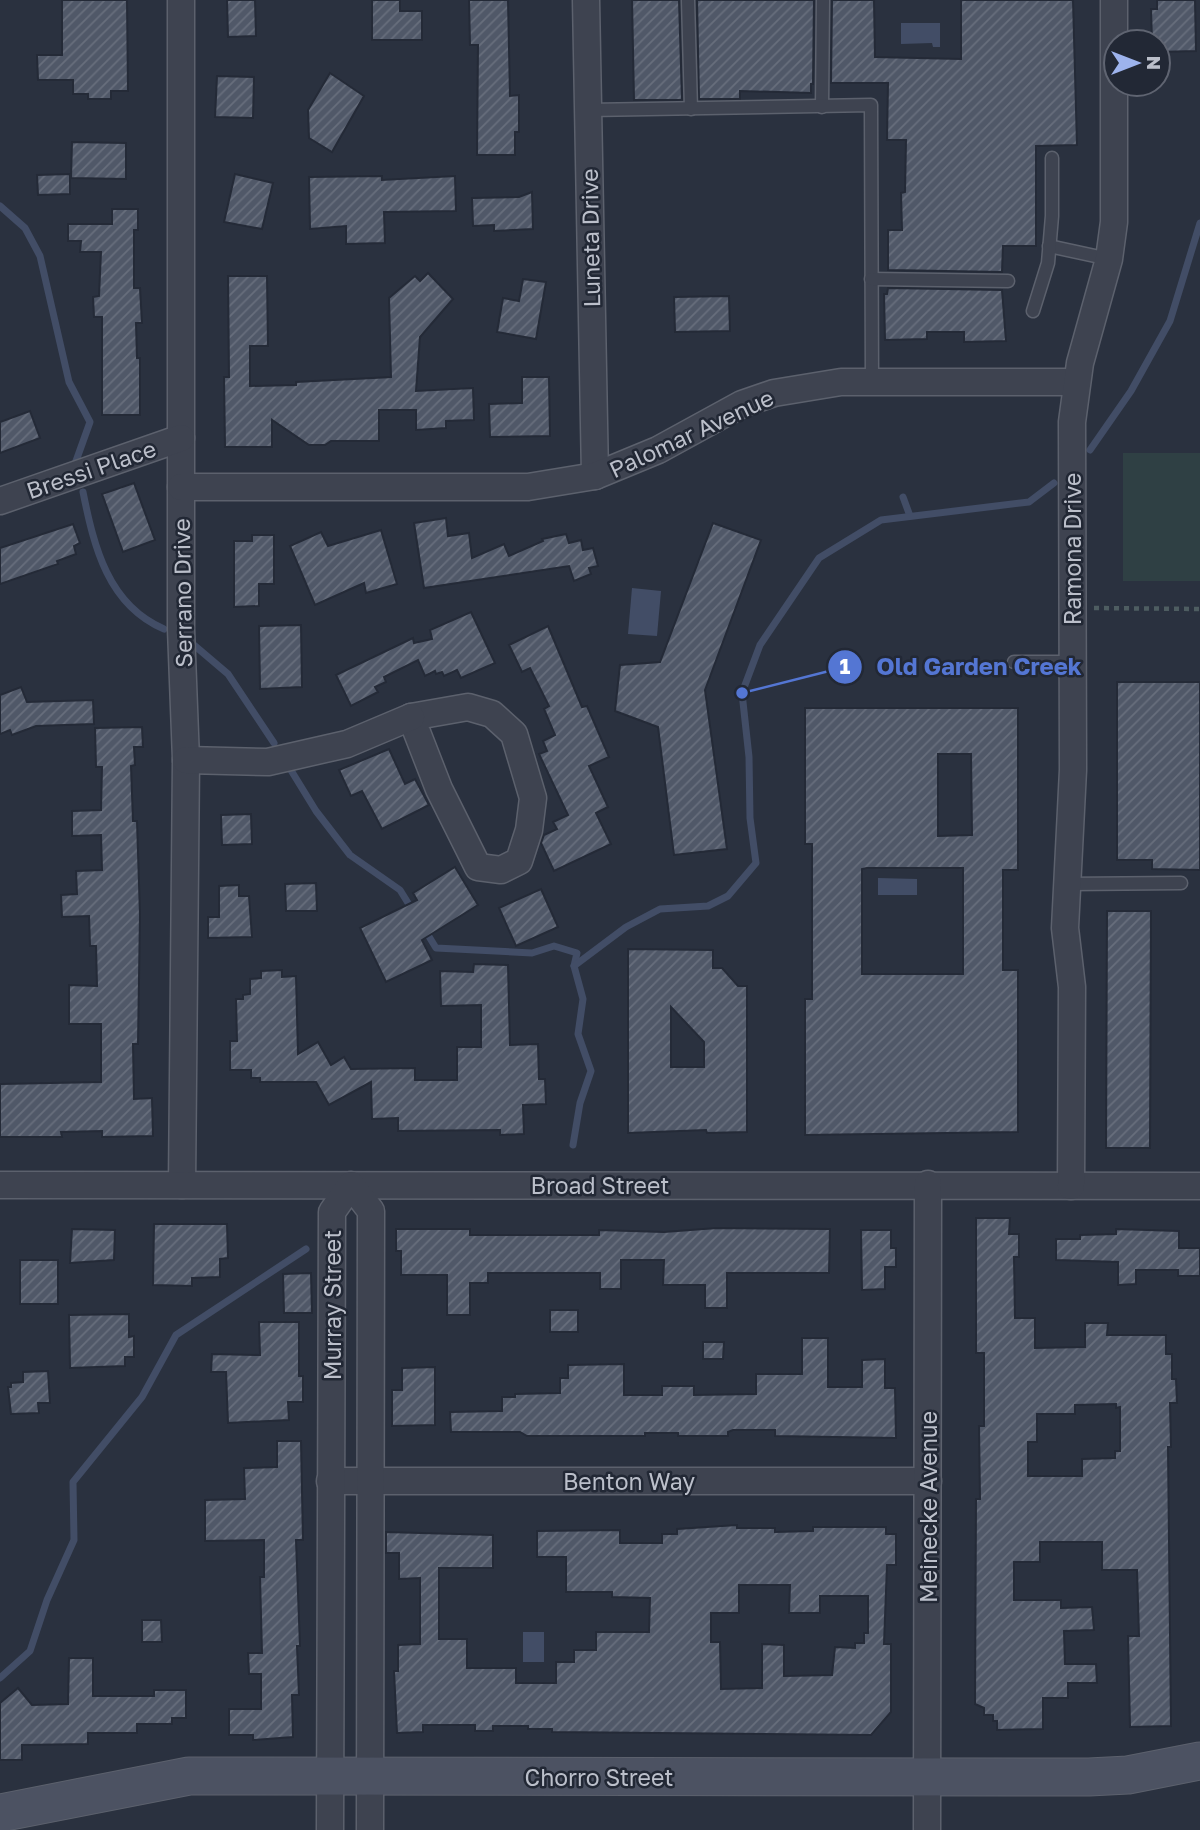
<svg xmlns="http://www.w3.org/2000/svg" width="1200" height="1830" font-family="'Golos Text',sans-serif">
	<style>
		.grass { fill: #2f4044 }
		.water { fill: #424d66 }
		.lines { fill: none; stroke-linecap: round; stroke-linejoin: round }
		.stream { stroke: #424d66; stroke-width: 7 }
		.building { fill: url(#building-hatch); stroke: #242a37; stroke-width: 2; fill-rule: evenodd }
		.lane-casing { stroke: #5c616d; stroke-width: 15 }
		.street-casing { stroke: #5c616d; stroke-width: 29 }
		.secondary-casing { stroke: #5c616d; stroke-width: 39 }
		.path { stroke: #4e5d61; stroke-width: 4.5; stroke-dasharray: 5 5; stroke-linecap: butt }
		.lane { stroke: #3e4350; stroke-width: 12 }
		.street { stroke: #3e4350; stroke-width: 26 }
		.secondary { stroke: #4c5262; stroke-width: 37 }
		.labels { text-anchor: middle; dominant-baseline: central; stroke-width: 5; stroke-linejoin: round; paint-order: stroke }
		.street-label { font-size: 23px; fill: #bbbfca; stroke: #222835 }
		.leader { fill: none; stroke: #5476d3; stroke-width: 2.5 }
		.callout-dot { fill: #5476d3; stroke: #222835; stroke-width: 2.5 }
		.mark-label { font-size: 21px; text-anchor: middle; font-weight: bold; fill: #fff }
		.callout-label { font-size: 24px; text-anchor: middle; font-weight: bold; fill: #5476d3; stroke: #222835; stroke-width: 5; stroke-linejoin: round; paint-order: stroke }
	</style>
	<defs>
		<pattern id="building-hatch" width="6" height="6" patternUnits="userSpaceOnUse" patternTransform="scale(1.75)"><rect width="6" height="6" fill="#505868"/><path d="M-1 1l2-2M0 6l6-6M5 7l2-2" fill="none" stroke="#676e7c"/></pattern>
	</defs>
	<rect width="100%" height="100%" fill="#2a313f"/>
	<rect class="grass" x="1123" y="453" width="77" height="128"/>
	<g class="water">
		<path d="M901 23H940V47H933L932 43 901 44Z"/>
		<path d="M632 588 661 591 657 636 628 634Z"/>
		<path d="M878 878 917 879V895H878Z"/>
		<rect x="523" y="1632" width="21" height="30"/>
	</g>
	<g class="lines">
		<g class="stream">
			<path d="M0 206 25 228 40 256 69 382 90 422 76 461"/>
			<path d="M1090 450 1131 391 1170 321 1200 223"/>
			<path d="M83 492C94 547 108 605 164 629"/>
			<path d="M903 497 910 516"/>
			<path d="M188 640 228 674 274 743"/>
			<path d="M289 767 316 811 350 855 400 890 413 911"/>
			<path d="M425 930 436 948 532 953 554 946 577 953 574 966 583 999 578 1034 591 1071 580 1103 573 1145"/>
			<path d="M574 966 626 927 660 909 708 906 728 896 756 863 750 818 749 757 742 693 760 645 819 558 881 520 1029 502 1054 483"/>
			<path d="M0 1678 30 1651 47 1600 74 1540 73 1482 142 1397 176 1335 306 1249"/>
		</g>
	</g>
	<g class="building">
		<path d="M62 0H127L128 91H111V99H88V94H73V80H38L37 55H62Z"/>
		<path d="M227 0H255L256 36 228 37Z"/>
		<path d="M372 0H400V11H422V40H372Z"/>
		<path d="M469 0H508L510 96 519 95V132H515V155H477L478 45H470Z"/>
		<path d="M632 0H679L682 100H634Z"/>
		<path d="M697 0H814L813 84H811V93L740 91V99H699Z"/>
		<path d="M832 0H874L875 57 961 59V0H1073L1077 145 1036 146V246H1003L1002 272 888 270V230H902L901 193 905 192 906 140H887L888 83H831Z"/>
		<path d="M1157 0H1195L1196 51 1158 52V42H1152L1151 9H1157Z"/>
		<path d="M330 73 364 96 332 152 309 138 308 110Z"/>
		<path d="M217 76 254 77 253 118 215 117Z"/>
		<path d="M72 142 126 143V179L71 178Z"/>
		<path d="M70 174V194L38 195 37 175Z"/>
		<path d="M235 174 273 183 262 229 224 222Z"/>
		<path d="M382 176V180L455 176 456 211 384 212 385 243 346 244V226L310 229 309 177Z"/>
		<path d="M532 192 533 229 494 231V225L473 226 472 198 519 197Z"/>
		<path d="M112 209H138V230H134V288H140L142 323H136L137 358H140V415H102V317H94L93 297 99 296 101 252H80L81 241H68V224H112Z"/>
		<path d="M428 273 453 299 420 337 416 391 473 388 474 420 446 421V428L416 430V410H379V441H331L325 445H309L272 420V447H225L224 377H229L228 276H267L268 346H250V386L296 385V382L391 377 389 298 415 276 420 281Z"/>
		<path d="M523 279 546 282 536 339 497 332 503 298 519 301Z"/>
		<path d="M888 288 1002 290 1006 341 964 342V332H927V339L885 340 884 294H887Z"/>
		<path d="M729 296 730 331 675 332 674 297Z"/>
		<path d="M522 377H549L550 436 490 437 489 404 522 403Z"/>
		<path d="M30 411 40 438 0 453V422Z"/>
		<path d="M134 483 155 540 123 552 102 494Z"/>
		<path d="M446 518 448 536 469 533 472 558 504 544 509 556 543 541 542 539 566 534 569 543 581 540 583 550 593 548 598 566 589 568 591 574 574 581 569 566 424 588 414 523Z"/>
		<path d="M713 523 761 540 705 690 727 849 674 855 658 727 615 711 620 665 660 662Z"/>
		<path d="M73 524 80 543 74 546 76 554 57 561 58 564 0 584V548Z"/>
		<path d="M381 530 397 584 366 593 364 583 315 605 290 546 321 532 328 546Z"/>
		<path d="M252 535H274V584H259V606L234 607V541H252Z"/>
		<path d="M471 612 495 663 461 678 457 670 444 676 442 672 436 674 435 671 425 676 418 660 384 677 386 682 375 687 378 692 351 706 336 675 413 638 414 643 432 639 430 630Z"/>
		<path d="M301 625 302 687 260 689 259 626Z"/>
		<path d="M548 626 582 707 587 706 609 757 589 766 608 807 596 813 611 844 554 871 541 843 544 835 557 829 553 822 568 815 539 754 547 751 543 741 555 735 544 709 549 706 530 668 522 672 509 645Z"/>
		<path d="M1117 682H1200V870L1152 869V860H1117Z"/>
		<path d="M21 687 27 702 93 700 94 724 36 726 12 735 10 730 0 734V695Z"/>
		<path d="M805 708H1018V870H1003V970H1018V1132L805 1135V999H812V844H805ZM938 754H971L972 835 938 836ZM867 868H963V974H862V869Z"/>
		<path d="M142 727 143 747H134L135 765 131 766 133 821H137L140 915 138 1044H133L134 1099 152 1098 153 1136 102 1137V1131L61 1132 62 1137H0V1084L101 1082V1024H69V985L97 986 96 946H90L89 916 62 917 61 895 77 894 76 871 102 870 101 835 72 836V811L101 810 102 767H96L95 728Z"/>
		<path d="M389 749 405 784 415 779 429 805 382 829 362 791 351 796 339 770Z"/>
		<path d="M251 814 252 844 222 845 221 815Z"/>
		<path d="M455 867 478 905 422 940 432 960 386 982 360 928 417 900 413 893Z"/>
		<path d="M316 883 317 911H286L285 884Z"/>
		<path d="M239 885V896H249L252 937 208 938V917H219V886Z"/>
		<path d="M541 889 558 927 516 946 499 908Z"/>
		<path d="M1107 911H1151L1150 1148H1106Z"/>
		<path d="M628 949 713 950V968H722L738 986H747V1132L707 1133 706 1130 628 1133ZM671 1007 704 1042V1067H671Z"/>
		<path d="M474 964 508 965 510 1045 538 1044 539 1079H545L546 1104 523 1105 524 1134 500 1135V1130L398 1131V1118L372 1119 371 1082 329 1105 316 1082H260V1078H251V1070H230V1041H237L236 999H243V995L250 994V979L261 978V971L282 970V977L296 976 298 1054 318 1042 331 1065 344 1057 351 1069 415 1068V1080H457V1047H481V1005L441 1006 440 971 473 972Z"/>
		<path d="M976 1218H1010L1009 1234H1019V1257H1014L1015 1318H1035V1348L1085 1347V1323H1108L1107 1335H1166V1354H1172V1379H1176L1177 1403H1170L1171 1447H1168L1171 1726 1130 1727 1128 1636H1139L1137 1570H1102V1542H1040V1562H1014V1600H1061V1608L1092 1607 1094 1630 1064 1631 1065 1664H1096L1097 1683H1068V1698H1043V1729L997 1730V1721H993V1715H984V1708L975 1704 976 1499H980L979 1426H984V1353H976ZM1116 1404V1408L1120 1407V1451H1115V1458L1082 1459V1476H1028V1442H1037V1414H1075V1405Z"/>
		<path d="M154 1224H227L228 1258 220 1259V1277L192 1278V1286L153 1285Z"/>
		<path d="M717 1228 830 1229 829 1273H727V1308H705V1285H663L664 1260H621V1289H600V1273H488V1283H470V1315H447V1275H401V1251H396V1229H470V1235H599V1230L664 1232Z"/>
		<path d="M72 1229 115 1230 114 1260 70 1263Z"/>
		<path d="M1116 1229 1179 1231V1248H1200V1276H1178V1270H1136V1284L1118 1285V1262L1056 1260V1239H1080V1235L1116 1234Z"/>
		<path d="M861 1230H891V1248H896V1267H885V1289L862 1290Z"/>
		<rect x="20" y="1260" width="38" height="44"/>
		<path d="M311 1273 312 1313H284L283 1274Z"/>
		<rect x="550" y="1310" width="28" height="22"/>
		<path d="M129 1314V1337L134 1336V1357H125V1366L70 1368 69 1315Z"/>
		<path d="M259 1322H299V1376H303V1402H288L289 1420 228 1423 226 1372H211L212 1354 260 1355Z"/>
		<path d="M802 1338H828V1387H862V1360L885 1359V1388H895L896 1438 775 1436V1430H733L728 1432V1436H678V1433H645V1436H527L520 1432H451L450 1412 502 1411V1397H515V1394L560 1393V1378H568V1365L624 1364V1395H662V1386H694V1395L756 1394V1374H802Z"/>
		<path d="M703 1342H724L723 1359H703Z"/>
		<path d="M435 1367V1425L392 1426V1390H402V1368Z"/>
		<path d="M48 1371 50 1403H38L39 1413 11 1414 8 1387H11V1383L23 1382V1372Z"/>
		<path d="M277 1441H301L303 1540H296L300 1646H297L299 1695H292L293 1737 253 1740V1735H229V1709H261V1674H249L248 1653H262L260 1577H264V1540L205 1541V1500L245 1499 244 1468 277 1467Z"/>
		<path d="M737 1525V1528H775V1532L813 1531V1527H886V1534H896V1565H887L884 1644H891V1712L871 1735 552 1732V1729H528V1726H493V1731H475V1725H423V1732L397 1733 394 1671H398V1645L420 1644V1578L399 1579V1553H386V1532L493 1535V1568H439V1639H467V1668H516V1683H556V1662H574V1650H596V1632H649L650 1598 612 1597V1592H566V1557H537V1531L620 1530V1543H662V1534H677V1529ZM739 1585H790L789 1613H820V1596H868V1633H864V1643H855V1648L835 1647 832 1675 784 1676V1645L762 1644V1688L721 1689 720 1642H711V1613H739Z"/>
		<path d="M142 1620H161L162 1642H142Z"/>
		<path d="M69 1658H93V1696H154V1690H186V1718H172V1724H137V1733H88V1744L22 1745V1760H0V1703L18 1688 32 1705 68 1704Z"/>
	</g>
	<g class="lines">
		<defs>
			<g id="lane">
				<path d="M688 0 691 109"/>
				<path d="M822 107 823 0"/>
				<path d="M589 110 871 105 872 382"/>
				<path d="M1049 246 1109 259"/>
				<path d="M871 279 1008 281"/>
				<path d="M1033 311 1048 263 1052 216V158"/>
				<path d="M1014 662H1072"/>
				<path d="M1068 884 1181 883"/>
			</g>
			<g id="street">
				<path d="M181 0V629L186 760 182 1185"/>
				<path d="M586 0 595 476"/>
				<path d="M181 487H528L595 476 658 450 742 404 774 393 841 382H1076"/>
				<path d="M0 501 181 438"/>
				<path d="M468 707 492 714 514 734 533 798 529 830 519 861 501 870 478 867 439 789 411 717Z"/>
				<path d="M186 760 268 762 347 744 411 717"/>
				<path d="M0 1185 1200 1186"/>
				<path d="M1071 1186 1072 987 1065 928 1073 770 1072 422 1080 363 1109 259 1114 222V0"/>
				<path d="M330 1481H928"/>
				<path d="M330 1830 332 1212 351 1185 371 1211 370 1830"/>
				<path d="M927 1830 928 1184"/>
			</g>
			<path id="secondary" d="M0 1813 189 1776 1089 1777 1128 1775 1200 1761"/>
		</defs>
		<use href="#lane" class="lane-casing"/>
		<use href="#street" class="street-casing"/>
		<use href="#secondary" class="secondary-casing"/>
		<path class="path" d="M1094 608 1200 609"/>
		<use href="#lane" class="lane"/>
		<use href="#street" class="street"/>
		<use href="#secondary" class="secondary"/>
	</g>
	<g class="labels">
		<g class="street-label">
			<text transform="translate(590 238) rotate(-91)">Luneta Drive</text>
			<text transform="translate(691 433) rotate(-25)">Palomar Avenue</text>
			<text transform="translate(91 469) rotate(-19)">Bressi Place</text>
			<text transform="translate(1072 549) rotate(-90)">Ramona Drive</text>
			<text transform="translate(182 593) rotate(-91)">Serrano Drive</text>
			<text x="600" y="1185">Broad Street</text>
			<text transform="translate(332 1305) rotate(-90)">Murray Street</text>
			<text x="629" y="1481">Benton Way</text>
			<text transform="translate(928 1507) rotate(-90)">Meinecke Avenue</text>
			<text x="599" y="1777">Chorro Street</text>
		</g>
	</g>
	<path class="leader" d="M742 693L845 667"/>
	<g class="callout-dot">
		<circle cx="742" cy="693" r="7"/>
		<circle cx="845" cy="667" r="18"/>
	</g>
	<g class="mark-label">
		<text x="845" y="674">1</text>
	</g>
	<g class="callout-label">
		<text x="979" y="675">Old Garden Creek</text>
	</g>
	<g transform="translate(1137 63) rotate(90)"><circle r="33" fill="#222835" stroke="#5f6471" stroke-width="2"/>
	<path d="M0-5L12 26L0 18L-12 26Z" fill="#9db3ed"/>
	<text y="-10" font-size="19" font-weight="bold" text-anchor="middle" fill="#bbbfca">N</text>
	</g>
</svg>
